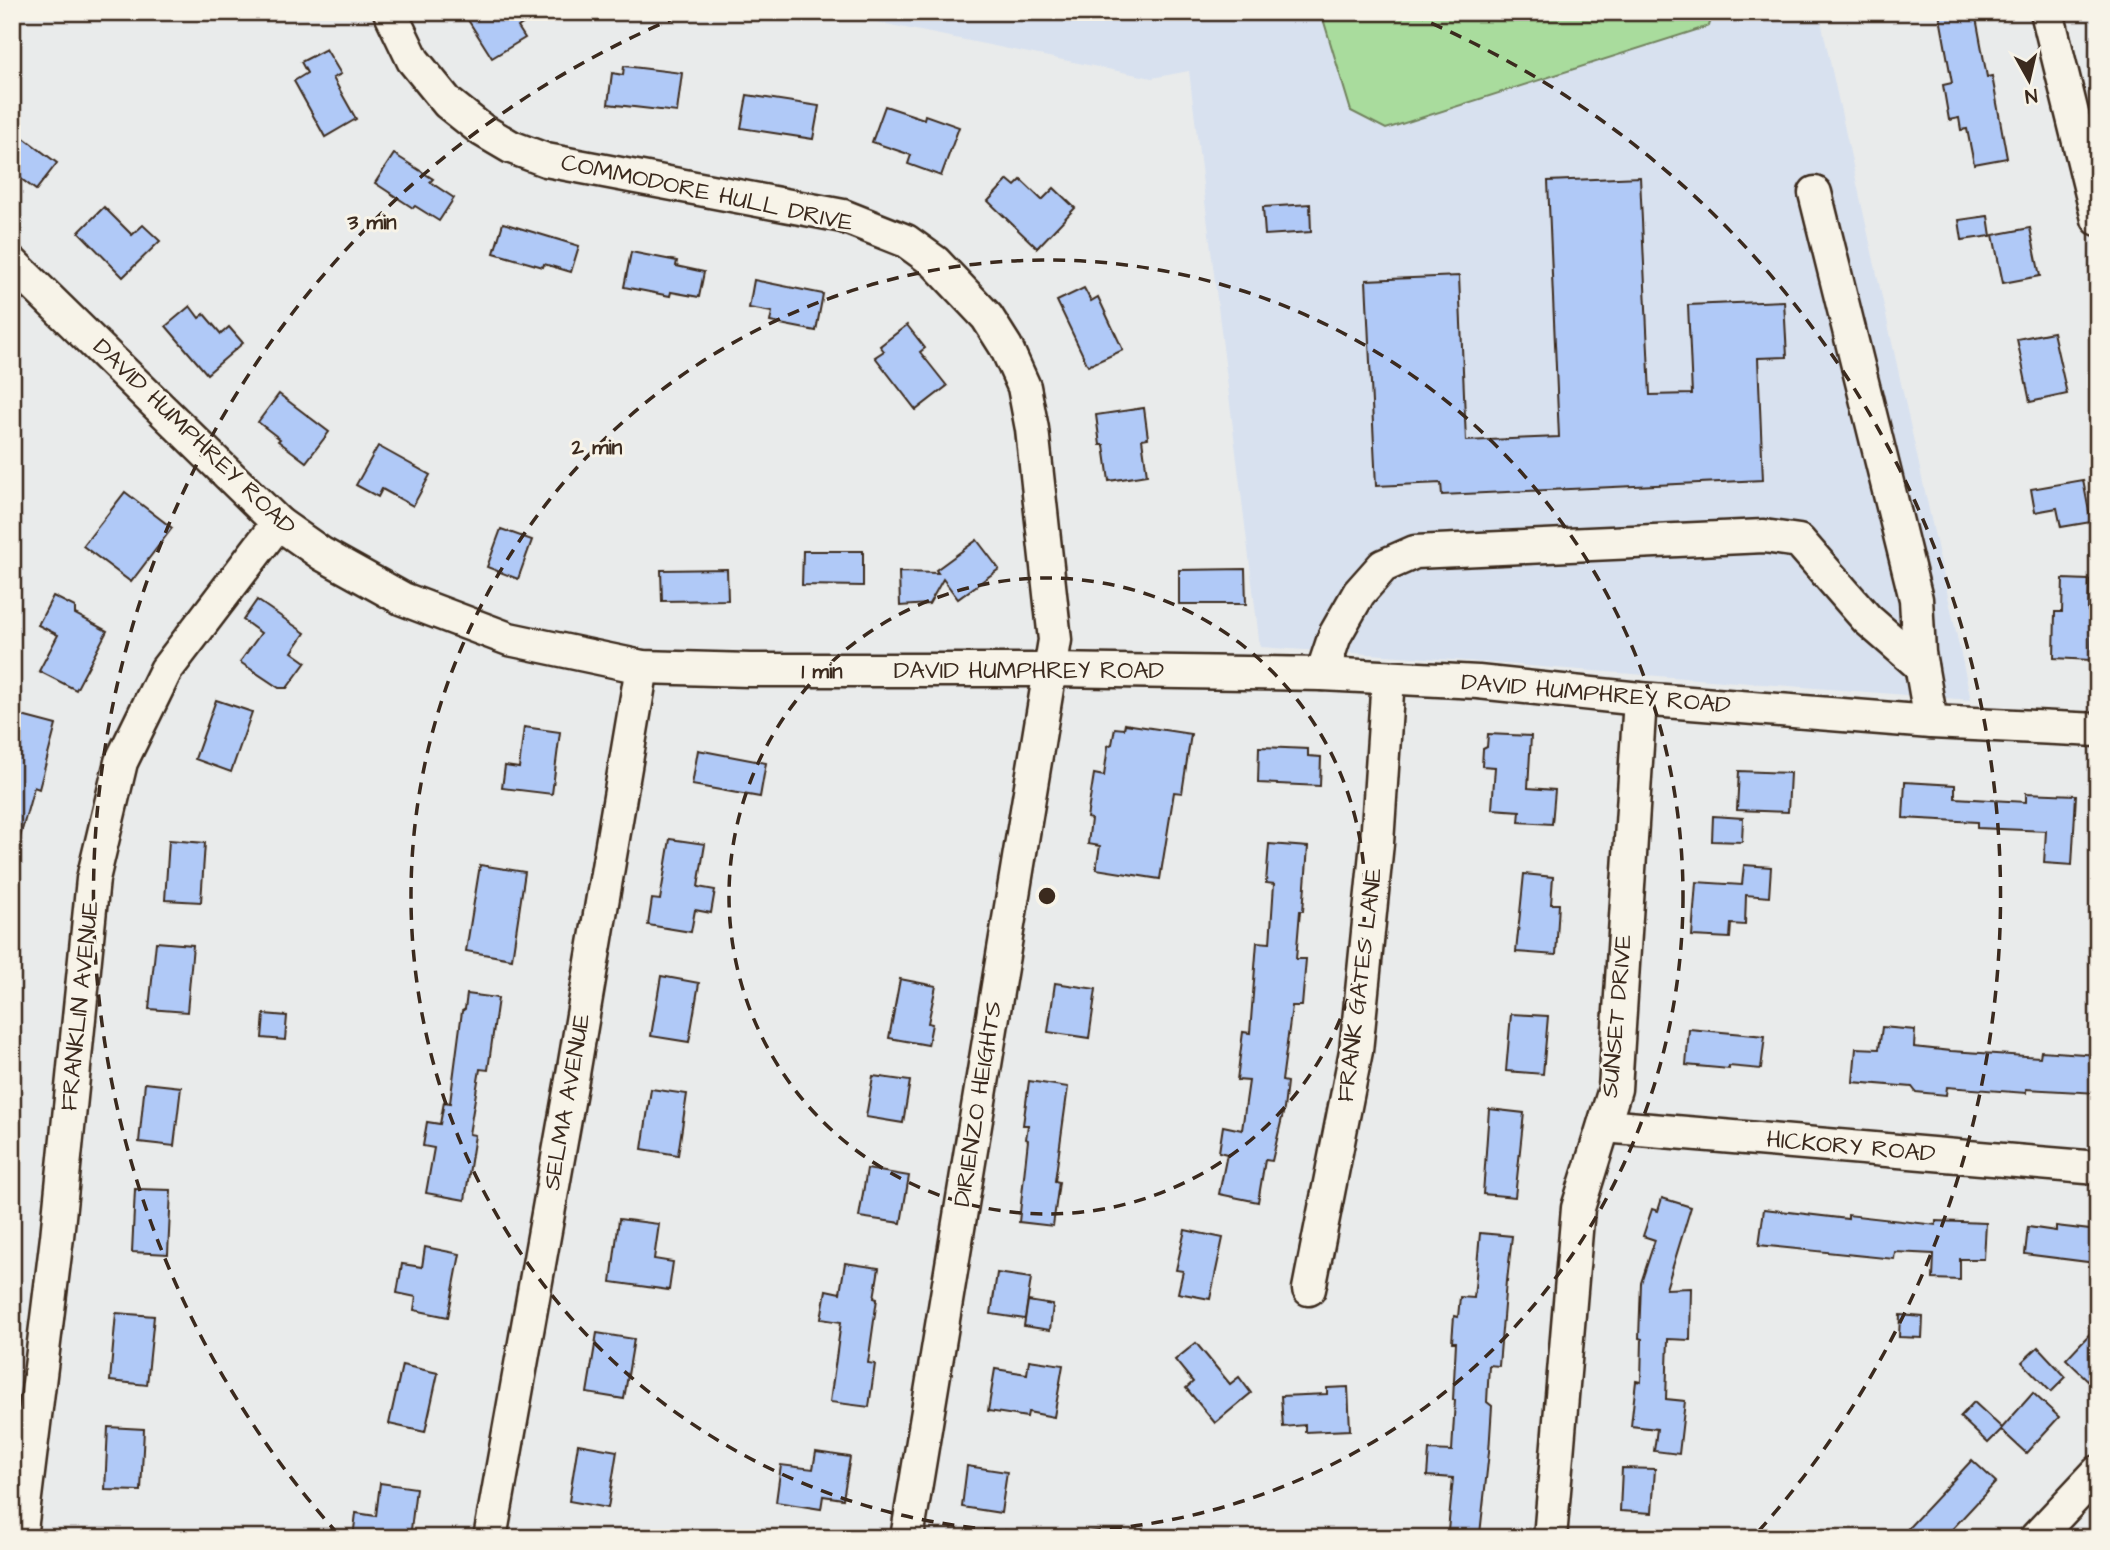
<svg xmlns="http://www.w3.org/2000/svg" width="2110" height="1550" font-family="'Architects Daughter',sans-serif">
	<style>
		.built { fill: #d8e1ef }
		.green { fill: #a9dc9d; stroke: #72835e; stroke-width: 2 }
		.building { fill: #b0c9f7; stroke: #3b2a1e; stroke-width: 2 }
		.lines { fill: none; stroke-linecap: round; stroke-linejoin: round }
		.minor-casing { stroke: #3b2a1e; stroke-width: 37 }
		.minor { stroke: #f7f3e8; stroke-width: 32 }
		.ring { fill: none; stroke: #3b2a1e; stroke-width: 3.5; stroke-dasharray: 12 9 }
		.labels { text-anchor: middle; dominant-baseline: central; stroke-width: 6; stroke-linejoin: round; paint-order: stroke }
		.street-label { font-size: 24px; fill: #3b2a1e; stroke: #f7f3e8 }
		.centre { fill: #3b2a1e; stroke: #f7f3e8; stroke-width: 3.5 }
		.ring-label { font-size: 21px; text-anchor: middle; font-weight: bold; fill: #3b2a1e; stroke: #f7f3e8; stroke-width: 6; stroke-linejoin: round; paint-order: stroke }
	</style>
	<rect width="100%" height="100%" fill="#e9ebeb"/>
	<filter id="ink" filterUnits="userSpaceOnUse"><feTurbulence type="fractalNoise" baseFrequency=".0143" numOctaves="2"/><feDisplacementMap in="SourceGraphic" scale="14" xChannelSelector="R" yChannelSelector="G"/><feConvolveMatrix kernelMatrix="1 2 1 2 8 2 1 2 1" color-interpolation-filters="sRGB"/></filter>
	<g filter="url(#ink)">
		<path class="built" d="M827 12H1819L1971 700 1400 656 1260 647 1189 71 1152 78Z"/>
		<path class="green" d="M1321 12H1713L1709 26 1386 129 1351 111Z"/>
		<g class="building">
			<path d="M463 12H541L518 27 525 38 492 58Z"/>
			<path d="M1939 12H1975L1987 77 1992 76 2007 158 1974 164 1967 129 1961 130 1959 118 1949 120 1943 85 1952 83Z"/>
			<path d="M326 49 341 74 333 78 356 119 325 137 294 81 307 73 301 62Z"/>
			<path d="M624 66 682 73 677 112 608 104 612 73 623 75Z"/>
			<path d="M747 95 819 106 813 139 741 128Z"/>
			<path d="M885 106 924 119 925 115 959 127 941 176 908 164 911 155 872 142Z"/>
			<path d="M12 129 57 163 36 190 12 172Z"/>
			<path d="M394 154 433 179 430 182 454 198 439 221 415 206 413 208 375 183Z"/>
			<path d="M1640 177 1650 395 1692 394 1688 305 1784 301 1787 357 1758 358 1763 480 1442 495 1441 483 1376 486 1366 280 1459 276 1466 441 1559 437 1548 181Z"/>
			<path d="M1008 180 1015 186 1021 180 1042 200 1054 188 1075 208 1037 248 988 201Z"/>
			<path d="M1310 204 1311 232 1265 235 1263 207Z"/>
			<path d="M104 207 132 235 143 225 160 241 123 277 79 232Z"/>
			<path d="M1988 216 1991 236 1962 240 1959 220Z"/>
			<path d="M503 223 579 246 571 272 544 264 543 267 494 253Z"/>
			<path d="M2030 228 2040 276 2003 283 1993 235Z"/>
			<path d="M631 252 677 261 676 266 704 272 699 297 671 292 670 296 624 287Z"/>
			<path d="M754 280 823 294 816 331 770 322 772 312 749 308Z"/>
			<path d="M1084 288 1091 301 1098 297 1123 350 1088 366 1057 301Z"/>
			<path d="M190 306 199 318 204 314 221 334 229 327 243 343 207 374 166 326Z"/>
			<path d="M907 325 925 348 920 352 947 386 916 410 875 357 884 351 880 346Z"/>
			<path d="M2053 332 2067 394 2030 402 2017 339Z"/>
			<path d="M279 394 329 432 306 462 278 441 280 439 258 422Z"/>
			<path d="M1144 408 1148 438 1142 439 1147 475 1109 481 1104 445H1100L1096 415Z"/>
			<path d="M378 446 430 475 413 506 382 489 378 497 356 485Z"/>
			<path d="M2083 480 2091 522 2061 527 2057 508 2035 512 2031 489Z"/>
			<path d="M125 492 172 528 131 582 83 546Z"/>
			<path d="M501 529 532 540 518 579 487 567Z"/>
			<path d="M977 540 999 569 958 599 943 579 929 604 900 606 899 572 938 573 936 570Z"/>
			<path d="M803 551H863V586L802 585Z"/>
			<path d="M727 569 728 600 662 601 661 570Z"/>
			<path d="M1245 569 1246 604H1179V570Z"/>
			<path d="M2063 579 2089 580 2088 611 2092 613 2091 660 2054 658 2055 612H2062Z"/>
			<path d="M53 596 75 607V614L107 631 76 690 39 671 58 635 38 625Z"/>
			<path d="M257 600 305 633 292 652 306 662 287 688H279L240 662 261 633 243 620Z"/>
			<path d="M216 700 252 712 231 772 195 759Z"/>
			<path d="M18 715 56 725 39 789 34 787 19 841 12 840V737Z"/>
			<path d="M1125 724 1191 734 1182 793 1174 792 1160 879 1096 869 1100 846 1088 844 1091 819 1087 818 1094 774 1104 776 1108 746 1112 744 1115 728 1124 729Z"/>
			<path d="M524 727 560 732 552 794 502 788 505 766 519 768Z"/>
			<path d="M1488 734 1531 736 1528 788 1555 790 1552 824 1519 822 1520 811 1492 809 1495 767 1482 766 1483 749 1487 747Z"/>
			<path d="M1259 747 1308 749V756L1321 757 1320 786 1258 783Z"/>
			<path d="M698 750 766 763 760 797 692 785Z"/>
			<path d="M1739 771 1790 773 1788 812 1737 810Z"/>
			<path d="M1905 782 1955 785V798L2026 802V793L2076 795 2072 865 2044 863 2046 831 1977 828V822L1903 818Z"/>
			<path d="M1713 816 1743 818 1742 842 1712 841Z"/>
			<path d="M670 839 705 844 698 887 715 890 711 913 695 910 691 932 648 925 652 899 660 900Z"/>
			<path d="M169 840 205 843 201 902 165 900Z"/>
			<path d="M1269 844 1308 847 1303 911H1300L1296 959H1306L1302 1006H1292L1282 1081 1287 1082 1284 1109 1272 1161 1265 1160 1258 1202 1219 1194 1227 1154 1219 1152 1223 1126 1242 1130 1249 1081 1237 1080 1243 1032 1250 1033 1257 942 1270 943 1274 884 1266 883Z"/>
			<path d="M480 865 525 872 512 959 466 951Z"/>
			<path d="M1744 865 1771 867 1769 897 1746 895 1745 925 1731 924 1730 938 1692 936 1696 882 1742 885Z"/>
			<path d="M1524 874 1553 877 1551 904H1559L1556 955 1516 952Z"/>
			<path d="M156 942 193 945 187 1012 149 1009Z"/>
			<path d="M661 976 699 983 689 1042 651 1036Z"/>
			<path d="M900 979 936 986 928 1023 932 1024 928 1045 889 1038Z"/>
			<path d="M1055 983 1096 989 1089 1038 1048 1032Z"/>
			<path d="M467 994 498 998 488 1070 480 1069 469 1134 475 1135 465 1200 426 1193 434 1148 423 1146 427 1122 440 1124 444 1102 450 1103 462 1011 465 1009Z"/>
			<path d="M264 1014 287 1016 285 1040 262 1038Z"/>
			<path d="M1511 1014 1548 1016 1543 1074 1506 1071Z"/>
			<path d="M1882 1027 1915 1030 1914 1047 1951 1051 2040 1057 2041 1051 2098 1055V1093L2026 1089V1093L1947 1087 1946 1095 1916 1092 1912 1087 1853 1082 1856 1048 1879 1049Z"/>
			<path d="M1689 1029 1765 1036 1761 1069 1729 1066V1069L1686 1065Z"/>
			<path d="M873 1076 910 1081 903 1123 866 1117Z"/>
			<path d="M1029 1081 1068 1087 1055 1181 1059 1182 1053 1226 1019 1222 1028 1140 1026 1139 1028 1125H1023Z"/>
			<path d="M145 1083 181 1087 174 1146 139 1142Z"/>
			<path d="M651 1089 687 1094 678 1155 642 1149Z"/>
			<path d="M1489 1109 1524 1113 1515 1197 1483 1194Z"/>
			<path d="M867 1169 909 1176 901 1223 859 1217Z"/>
			<path d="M135 1189 171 1190 168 1254 132 1252Z"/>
			<path d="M1662 1198 1691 1207 1666 1289 1691 1288 1690 1340 1668 1339 1666 1399 1685 1401 1679 1454 1654 1451 1657 1429 1631 1426 1636 1381 1641 1382 1642 1339 1639 1338 1641 1283 1655 1240 1643 1236 1652 1209 1658 1211Z"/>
			<path d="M1764 1209 1848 1219V1215L1936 1225V1221L1986 1223 1984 1259H1960V1280L1933 1279 1934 1254 1895 1252 1894 1259 1759 1245Z"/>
			<path d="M619 1219 659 1224 654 1259 673 1262 669 1290 611 1282Z"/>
			<path d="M2056 1226 2098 1231 2096 1263 2025 1254 2028 1227 2056 1231Z"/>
			<path d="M1185 1230 1223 1238 1210 1299 1178 1293 1183 1271 1176 1270Z"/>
			<path d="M1480 1233 1512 1236 1507 1281H1506L1499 1366 1489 1365 1487 1402 1492 1406 1489 1452 1480 1534 1448 1531 1453 1478 1427 1476 1429 1450 1452 1451 1455 1400H1453L1456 1342H1452L1454 1316 1458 1317 1460 1297 1474 1298Z"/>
			<path d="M425 1247 460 1254 448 1317 414 1310 416 1297 397 1293 402 1264 422 1267Z"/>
			<path d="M845 1263 879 1268 874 1298 877 1299 868 1363 875 1364 869 1407 830 1402 841 1322 821 1319 826 1290 840 1293Z"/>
			<path d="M997 1273 1031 1278 1025 1319 991 1314Z"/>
			<path d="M1028 1301 1053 1305 1050 1330 1024 1326Z"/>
			<path d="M116 1313 154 1316 147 1385 110 1381Z"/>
			<path d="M1900 1315 1923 1317 1922 1338 1899 1337Z"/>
			<path d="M2098 1325V1390L2066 1359Z"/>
			<path d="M597 1333 634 1339 624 1399 587 1393Z"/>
			<path d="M1196 1343 1230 1384 1239 1377 1251 1393 1215 1423 1186 1388 1193 1382 1175 1360Z"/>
			<path d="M2038 1347 2066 1377 2051 1392 2022 1362Z"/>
			<path d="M1029 1360 1063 1365 1054 1417 1028 1412 1027 1417 988 1411 995 1369 1027 1374Z"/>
			<path d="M402 1365 438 1373 425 1432 389 1424Z"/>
			<path d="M1348 1387 1350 1430 1305 1432V1425L1283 1427 1281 1396 1327 1394V1388Z"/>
			<path d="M2033 1393 2059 1417 2026 1453 2001 1430 1988 1443 1960 1417 1974 1402 2002 1428Z"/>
			<path d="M108 1427 144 1429 141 1491 105 1490Z"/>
			<path d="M578 1444 617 1451 608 1508 569 1501Z"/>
			<path d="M816 1452 850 1457 843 1499 823 1496 821 1509 776 1502 781 1465 813 1469Z"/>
			<path d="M1972 1460 1996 1482 1944 1538H1899Z"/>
			<path d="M967 1466 1007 1472 1001 1513 962 1507Z"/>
			<path d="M1622 1468 1655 1469 1652 1513 1620 1511Z"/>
			<path d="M380 1483 416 1488 410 1538H353L356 1513 376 1516Z"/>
		</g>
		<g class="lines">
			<defs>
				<g id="minor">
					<path d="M390 12 413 60 448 103 482 130 511 147 546 160 843 216 906 241 935 262 987 317 1006 347 1024 387 1032 429 1055 640 907 1538"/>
					<path d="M2047 12 2098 219"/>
					<path d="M1815 193 1916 599 1919 653 1931 722"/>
					<path d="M12 263 278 523 322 554 403 599 509 639 642 667 750 670H1049L1322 674 1478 682 1640 699 1931 722 2098 730"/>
					<path d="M1322 674 1335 635 1359 593 1383 566 1415 552 1764 536 1799 541 1867 619 1921 666"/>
					<path d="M1604 1126 2098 1168"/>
					<path d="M1309 1289 1356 1051 1377 843 1388 678"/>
					<path d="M20 1538 57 1237 93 879 121 762 166 670 278 523"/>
					<path d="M490 1538 573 1074 642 667"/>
					<path d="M1550 1538 1578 1208 1615 1089 1640 699"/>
					<path d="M2036 1538 2098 1472"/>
				</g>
			</defs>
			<use href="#minor" class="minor-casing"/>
			<use href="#minor" class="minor"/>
		</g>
	</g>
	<g class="ring">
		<circle cx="1047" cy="896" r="318"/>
		<circle cx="1047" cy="896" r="636"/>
		<path d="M338 1534A954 954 0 0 1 682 15M1412 15A954 954 0 0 1 1756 1534"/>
	</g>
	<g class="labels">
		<g class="street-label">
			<text transform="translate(707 193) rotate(12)">COMMODORE HULL DRIVE</text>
			<text transform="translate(194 437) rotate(44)">DAVID HUMPHREY ROAD</text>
			<text x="1029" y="671">DAVID HUMPHREY ROAD</text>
			<text transform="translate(1596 694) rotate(5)">DAVID HUMPHREY ROAD</text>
			<text transform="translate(1360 985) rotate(-83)">FRANK GATES LANE</text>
			<text transform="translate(80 1006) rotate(-84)">FRANKLIN AVENUE</text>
			<text transform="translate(1617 1016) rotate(-85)">SUNSET DRIVE</text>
			<text transform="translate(567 1102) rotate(-80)">SELMA AVENUE</text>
			<text transform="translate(978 1104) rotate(-81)">DIRIENZO HEIGHTS</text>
			<text transform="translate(1851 1147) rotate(5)">HICKORY ROAD</text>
		</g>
	</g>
	<circle cx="1047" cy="896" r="10" class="centre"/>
	<g class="ring-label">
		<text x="372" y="229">3 min</text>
		<text x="597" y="454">2 min</text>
		<text x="822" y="678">1 min</text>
	</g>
	<rect width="2110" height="1550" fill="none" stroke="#f7f3e8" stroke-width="42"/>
	<rect x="21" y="21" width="2068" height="1508" fill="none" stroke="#3b2a1e" stroke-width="2.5" filter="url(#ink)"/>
	<g transform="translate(2029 80) rotate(172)" stroke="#f7f3e8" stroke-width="5" paint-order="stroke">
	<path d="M0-5L12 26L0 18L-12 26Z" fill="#3b2a1e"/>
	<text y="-10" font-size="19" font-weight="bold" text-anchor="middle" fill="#3b2a1e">N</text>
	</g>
</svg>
